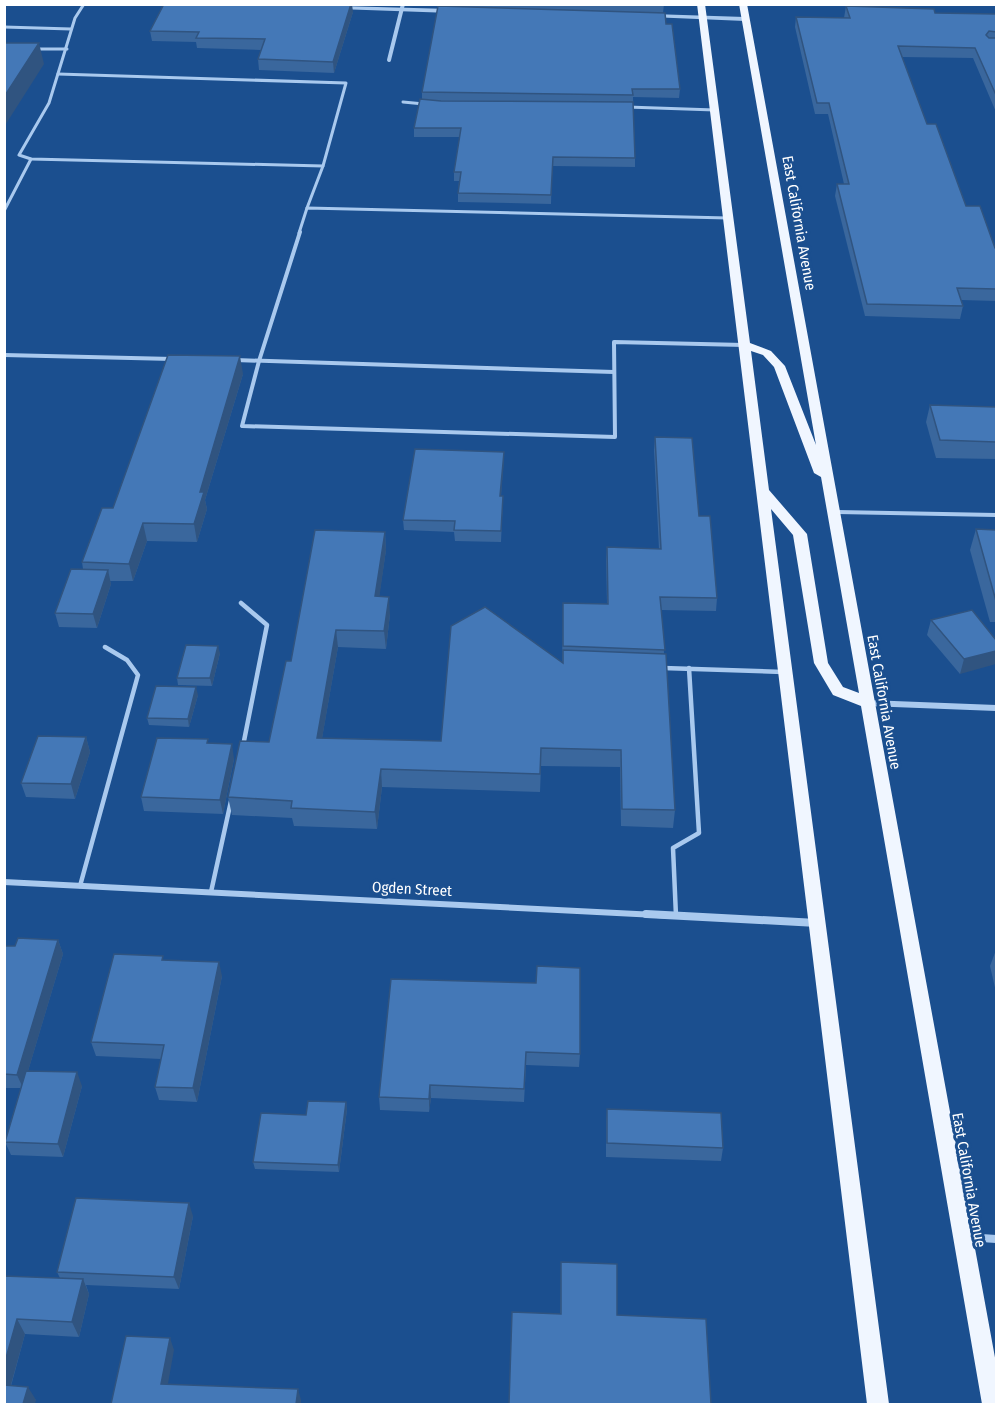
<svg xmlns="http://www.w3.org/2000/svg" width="1001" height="1409" font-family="'Fira Sans Condensed',sans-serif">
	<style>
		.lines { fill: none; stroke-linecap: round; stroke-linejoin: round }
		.service-far2 { stroke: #a9c9ee; stroke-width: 3 }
		.service-far1 { stroke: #a9c9ee; stroke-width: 4 }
		.service { stroke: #a9c9ee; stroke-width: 4.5 }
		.minor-far2 { stroke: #a9c9ee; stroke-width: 4 }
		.minor-far1 { stroke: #a9c9ee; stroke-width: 6 }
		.minor { stroke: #a9c9ee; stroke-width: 8 }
		.tertiary { fill: #a9c9ee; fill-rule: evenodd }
		.primary { fill: #f0f6ff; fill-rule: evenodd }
		.wall { fill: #3a679d }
		.shaded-wall { fill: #305480 }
		.building { fill: #4478b7; stroke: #305480; stroke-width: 1.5 }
		.labels { text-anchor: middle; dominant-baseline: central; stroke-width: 6; stroke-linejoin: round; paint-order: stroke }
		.street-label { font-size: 15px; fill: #fff; stroke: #1b4f8f }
	</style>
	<rect width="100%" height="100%" fill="#1b4f8f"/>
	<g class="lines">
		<g class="service-far2">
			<path d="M84 4 75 18 49 103 19 155 31 159 323 166"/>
			<path d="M4 27 71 29"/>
			<path d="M34 49H67"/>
			<path d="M58 74 346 83 323 166 307 208"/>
			<path d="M403 102 424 104"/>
			<path d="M627 107 715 110"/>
			<path d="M4 211 31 159"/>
			<path d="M299 233 307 208 728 218"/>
		</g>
		<g class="service-far1">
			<path d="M300 232 259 361 242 426 615 437 614 342 744 345"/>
			<path d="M4 355 173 359"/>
			<path d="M235 360 614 372"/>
			<path d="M837 512 996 515"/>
		</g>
		<g class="service">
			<path d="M241 603 267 625 243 746"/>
			<path d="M663 668 783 672"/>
			<path d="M80 886 138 675 127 660 105 647"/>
			<path d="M211 892 231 801"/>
			<path d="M676 916 673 848 699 833 689 668"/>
		</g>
		<path class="minor-far2" d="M389 60 403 4"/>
		<g class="minor-far1">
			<path d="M868 703 996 708"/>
			<path d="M4 882 676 916"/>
		</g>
		<g class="minor">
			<path d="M646 914 817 923"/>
			<path d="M967 1237 996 1239"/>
		</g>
		<g class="tertiary">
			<path d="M340 6 451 9 454 11 451 13 338 9 337 8Z"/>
			<path d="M652 14 745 17 748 19 745 21 650 17V15Z"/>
		</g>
		<path class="primary" d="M697 4H705L750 343 771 351 785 366 816 445 739 4H747L996 1363V1404H982L861 706 833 695 814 663 793 535 771 509 889 1404H867ZM751 351 763 355 774 367 814 473 821 477 859 693 843 687 828 663 807 534 769 490Z"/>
	</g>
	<g class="wall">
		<path d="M440 4H664L663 13 680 89 679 98 633 97 635 158V167L552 166 551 204 458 202V193L459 181H454V172L460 137H414V128L422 99V92Z"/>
		<path d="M846 6 935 13 996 14V112L973 58 902 57 927 124 966 206 995 248H996V301L961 300 963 306 960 319 865 316 835 196 837 184H844L828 114H815L795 27 796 17 844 18Z"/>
		<path d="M353 12 334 73 259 70 258 59 261 50 197 48 196 42 152 41 150 31Z"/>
		<path d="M243 374 205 500 207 509 197 542 147 541 133 581H110L111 584 97 628 59 627 55 613 83 569 82 562 113 508Z"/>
		<path d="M930 405 996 407V459L936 458 926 422Z"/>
		<path d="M655 437 699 516 717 598 716 611 661 610 675 810 673 828 621 826 620 767 541 766 540 792 382 787 377 829 294 826 292 818 232 815 228 797 269 742 291 661 385 532 386 550 379 596 390 614 386 649 338 647 322 738 441 741 562 663 563 603 607 604 606 560 607 547 659 549 654 450Z"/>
		<path d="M504 452 501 496H503L501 542 455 541 454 532 404 530 403 520Z"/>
		<path d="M976 529 996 530V622H990L970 550Z"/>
		<path d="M931 620 996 640 960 674 927 635Z"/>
		<path d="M220 653 212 686 178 685 177 678Z"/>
		<path d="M198 695 189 727 149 725 147 718Z"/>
		<path d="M86 737 90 752 75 799 26 797 21 783Z"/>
		<path d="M209 743 234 759 223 814 144 811 141 797Z"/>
		<path d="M58 940 63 954 28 1071 82 1086 63 1157 11 1155 5 1142 21 1088H4V946H15Z"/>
		<path d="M996 950V992L990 966Z"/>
		<path d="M163 960 222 976 197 1102 159 1100 155 1087 161 1059 96 1056 91 1042Z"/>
		<path d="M391 979 580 1054 579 1067 526 1065 524 1102 431 1098 429 1112 380 1110 379 1097Z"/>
		<path d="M346 1102 347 1109 339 1172 255 1169 253 1162 306 1115Z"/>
		<path d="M607 1109 723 1148 721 1161 606 1157V1122Z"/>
		<path d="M193 1216 179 1289 86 1285 89 1294 79 1337 25 1334 11 1386 36 1400 4 1404V1276L60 1278 57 1272Z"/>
		<path d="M561 1262 617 1315 560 1314Z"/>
	</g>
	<g class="shaded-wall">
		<path d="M351 4H352L353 12 334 73 333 62Z"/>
		<path d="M39 43 44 64 4 127V97Z"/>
		<path d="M240 356 243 374 205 500 207 509 197 542 194 524 200 492Z"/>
		<path d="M504 452V462L500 507V496Z"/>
		<path d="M143 523 147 541 133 581 129 564Z"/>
		<path d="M385 532 386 550 377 614 375 596Z"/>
		<path d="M108 570 111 584 97 628 93 614Z"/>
		<path d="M389 597 390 614 386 649 384 631Z"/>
		<path d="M336 630 338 647 319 756 317 738Z"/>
		<path d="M218 646 220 653 212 686 210 678Z"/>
		<path d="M996 651V664L960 674 964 659Z"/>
		<path d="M196 687 198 695 189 727 188 719Z"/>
		<path d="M86 737 90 752 75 799 71 784Z"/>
		<path d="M232 744 234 759 223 814 220 800Z"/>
		<path d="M381 769 382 787 377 829 375 812Z"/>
		<path d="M58 940 63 954 23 1088 17 1075Z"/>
		<path d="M219 962 222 976 197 1102 193 1088Z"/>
		<path d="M77 1072 82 1086 63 1157 58 1144Z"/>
		<path d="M430 1085 431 1098 429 1112V1099Z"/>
		<path d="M346 1102 347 1109 339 1172 338 1165Z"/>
		<path d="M189 1203 193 1216 179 1289 174 1277Z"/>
		<path d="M83 1279 89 1294 79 1337 72 1322Z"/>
		<path d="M17 1319 25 1334 7 1399 4 1394V1365Z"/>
		<path d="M170 1338 174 1350 166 1395 161 1384Z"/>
		<path d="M28 1387 36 1400 35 1404H23Z"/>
		<path d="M298 1389 301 1400V1404H296Z"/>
	</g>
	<g class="building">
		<path d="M164 4H351L333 62 258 59 265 39 196 38 199 32 150 31Z"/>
		<path d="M438 6 665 13 666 24H672L680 89H632L633 95 422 92Z"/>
		<path d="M846 6 934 9 935 13 996 14V32L989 31 986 35 989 38H996V95L975 48 898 46 927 124H936L966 206H980L995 248H996V289L957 288 963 306 867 304 837 184H849L829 103H817L796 17 850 18Z"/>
		<path d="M4 43H39L4 97Z"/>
		<path d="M420 99 441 101 633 102 635 158 553 157 551 195 458 193 461 172H454L461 128H414Z"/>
		<path d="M168 355 240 356 200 492H204L194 524 143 523 129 564 82 562 102 508H113Z"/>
		<path d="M930 405 996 407V442L940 440Z"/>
		<path d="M655 437 692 438 699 516H710L717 598 660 597 665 650 563 646V603L608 604 607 547 661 549Z"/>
		<path d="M415 449 504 452 500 496H503L501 531 454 530 455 521 403 520Z"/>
		<path d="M976 529 996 530V601Z"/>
		<path d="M315 530 385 532 375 596 389 597 384 631 336 630 317 738 441 741 451 626 485 607 563 663V650L666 654 675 810 622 809 621 750 541 748 540 774 381 769 375 812 291 808 292 801 228 797 240 741 269 742 286 661H291Z"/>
		<path d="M71 569 108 570 93 614 55 613Z"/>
		<path d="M972 610 996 640V651L964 659 931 620Z"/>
		<path d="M186 645 218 646 210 678H177Z"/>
		<path d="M156 686 196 687 188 719 147 718Z"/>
		<path d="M38 736 86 737 71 784 21 783Z"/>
		<path d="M157 738 208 739 207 743 232 744 220 800 141 797Z"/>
		<path d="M18 938 58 940 17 1075 4 1074V946H15Z"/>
		<path d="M114 954 163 956 162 960 219 962 193 1088 155 1087 164 1045 91 1042Z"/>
		<path d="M537 966 580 968V1054L526 1052 524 1089 430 1085 429 1099 379 1097 391 979 536 983Z"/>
		<path d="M26 1071 77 1072 58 1144 5 1142Z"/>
		<path d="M308 1101 346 1102 338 1165 253 1162 261 1113 306 1115Z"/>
		<path d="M607 1109 721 1113 723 1148 607 1143Z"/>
		<path d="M76 1198 189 1203 174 1277 57 1272Z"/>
		<path d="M561 1262 617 1264V1315L706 1319 711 1404H509L512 1312 561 1314Z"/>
		<path d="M4 1276 83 1279 72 1322 17 1319 4 1365Z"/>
		<path d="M126 1336 170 1338 161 1384 298 1389 296 1404H111Z"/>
		<path d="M4 1385 28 1387 23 1404H4Z"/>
	</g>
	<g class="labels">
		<g class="street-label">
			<text transform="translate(799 223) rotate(80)">East California Avenue</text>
			<text transform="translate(884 702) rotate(80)">East California Avenue</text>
			<text transform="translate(412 889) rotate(3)">Ogden Street</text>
			<text transform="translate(969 1180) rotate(80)">East California Avenue</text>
		</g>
	</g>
	<rect width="1001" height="1409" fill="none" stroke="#ffffff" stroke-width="12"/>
</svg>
